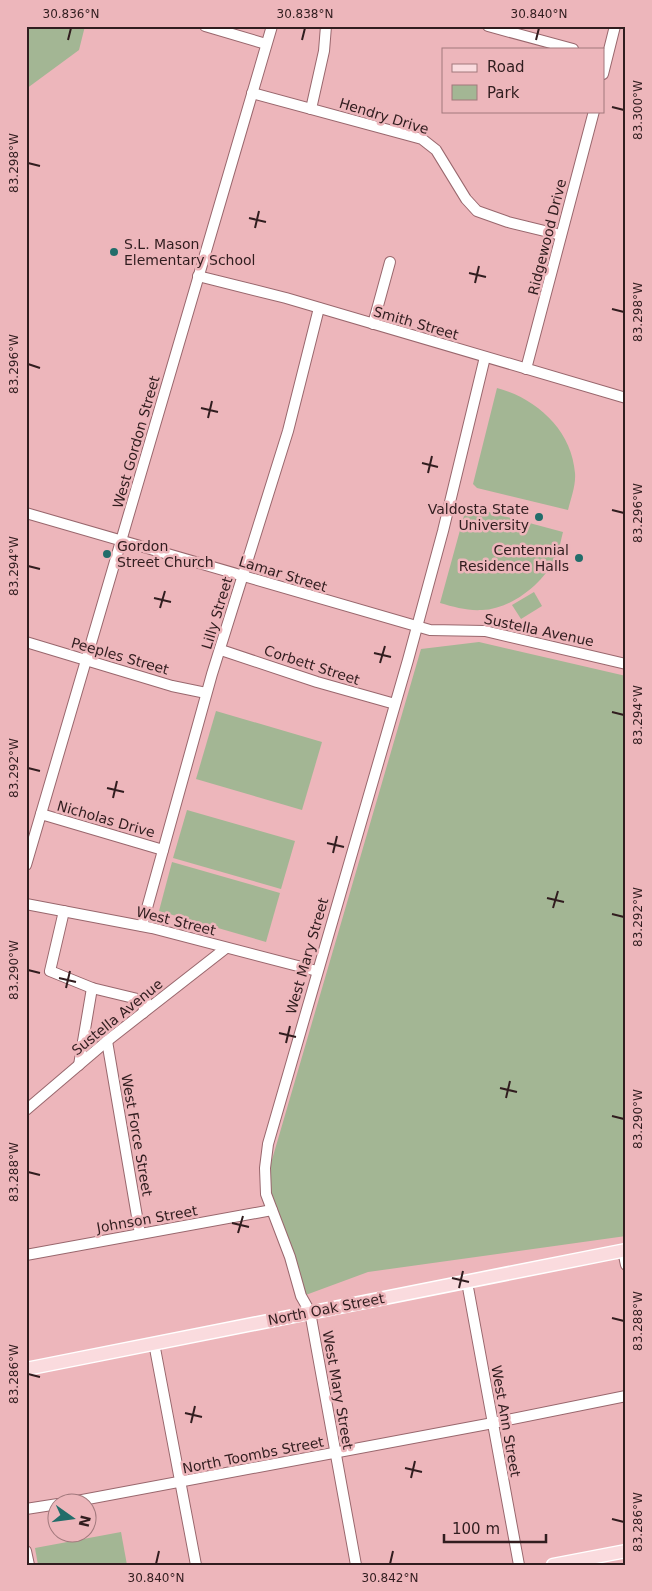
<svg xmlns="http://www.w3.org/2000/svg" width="652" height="1591" font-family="'DejaVu Sans',sans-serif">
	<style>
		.green { fill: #a3b694 }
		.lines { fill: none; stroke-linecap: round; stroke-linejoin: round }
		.minor-casing { stroke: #99676d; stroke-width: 12 }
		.major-casing { stroke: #fff; stroke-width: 15 }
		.minor { stroke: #fff; stroke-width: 10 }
		.major { stroke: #fadbde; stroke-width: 12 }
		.ticks { fill: none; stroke: #311d1f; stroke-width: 2 }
		.poi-dot { fill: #226d6a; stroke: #edb6bb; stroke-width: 2 }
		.labels { text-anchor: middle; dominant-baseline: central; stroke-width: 5; stroke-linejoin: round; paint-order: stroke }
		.street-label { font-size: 14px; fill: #311d1f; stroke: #edb6bb }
		.poi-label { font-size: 14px; fill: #311d1f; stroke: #edb6bb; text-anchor: start }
		.neatline { fill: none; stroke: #311d1f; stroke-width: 2 }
		.ticks-label { font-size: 12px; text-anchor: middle; fill: #311d1f }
	</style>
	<rect width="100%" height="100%" fill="#edb6bb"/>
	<g class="green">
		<path d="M26 26H85L79 50 26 89Z"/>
		<path d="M497 388C536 398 572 430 575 473 576 485 571 498 568 510L477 488 473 484Z"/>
		<path d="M474 508 563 532C561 539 560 547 557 554 546 582 512 609 482 610 468 611 454 607 440 603L465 512Z"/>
		<path d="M534 592 542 606 521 619 512 605Z"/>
		<path d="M479 642 626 676V1236L368 1272 303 1296 270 1192 269 1170 421 649Z"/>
		<path d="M216 711 322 742 302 810 196 779Z"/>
		<path d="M187 810 295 841 281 889 173 858Z"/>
		<path d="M172 862 280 893 266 942 159 911Z"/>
		<path d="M121 1532 127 1565H38L35 1548Z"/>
	</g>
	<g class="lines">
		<defs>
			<g id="minor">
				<path d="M205 26 266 44"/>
				<path d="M488 26 573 49"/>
				<path d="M603 74 615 26"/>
				<path d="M252 93 422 139 436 150 466 199 477 211 508 222 561 235"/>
				<path d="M311 109 324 51 326 26"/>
				<path d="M198 276 286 298 626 398"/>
				<path d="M373 324 390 262"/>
				<path d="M526 369 594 111"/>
				<path d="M26 513 430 630 485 631 626 664"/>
				<path d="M26 642 172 686 206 693"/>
				<path d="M221 650 317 682 395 704"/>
				<path d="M41 814 163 850"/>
				<path d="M26 865 272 26"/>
				<path d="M26 904 152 928 317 971"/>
				<path d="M64 911 50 971 92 988 146 1001 143 1013"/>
				<path d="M142 926 212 674 288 431 319 308"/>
				<path d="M107 1041 140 1234"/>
				<path d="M79 1065 92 988"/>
				<path d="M26 1110 107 1041 226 948"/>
				<path d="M623 1251 626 1265"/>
				<path d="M26 1255 272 1210"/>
				<path d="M467 1282 519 1565"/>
				<path d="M154 1343 196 1565"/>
				<path d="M61 1504 493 1423 626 1396"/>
				<path d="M26 1509 58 1504"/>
				<path d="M26 1551 29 1565"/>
				<path d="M356 1565 310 1312 301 1296 290 1257 266 1194 265 1168 268 1144 408 660 443 531 485 357"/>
			</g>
			<g id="major">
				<path d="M26 1369 626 1250"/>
				<path d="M553 1565 626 1551"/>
			</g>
		</defs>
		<use href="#minor" class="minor-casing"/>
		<use href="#major" class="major-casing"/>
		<use href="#minor" class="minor"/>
		<use href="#major" class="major"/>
	</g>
	<path class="ticks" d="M68 40 71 28M302 40 305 28M536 40 539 28M612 107 624 110M28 163 40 166M249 218 266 222M255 228 259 211M469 273 486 277M475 283 479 266M612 309 624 312M28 364 40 368M201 408 218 412M208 418 212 401M422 463 438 467M428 473 432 456M612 510 624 513M28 566 40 569M154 598 171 602M160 608 165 591M374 653 391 657M380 663 385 646M612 712 624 715M28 768 40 771M107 788 124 792M113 798 117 781M327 843 344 847M333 853 337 836M547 898 564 902M553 908 558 891M612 914 624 917M28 970 40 973M59 978 76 982M66 988 70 971M279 1033 296 1037M286 1043 290 1026M500 1088 517 1092M506 1098 510 1081M612 1116 624 1119M28 1172 40 1175M232 1223 249 1227M238 1233 243 1216M452 1278 469 1282M459 1288 463 1271M612 1318 624 1321M28 1374 40 1377M185 1413 202 1417M191 1423 195 1406M405 1468 422 1472M411 1478 415 1461M612 1519 624 1522M156 1564 159 1551M390 1564 393 1551"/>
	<g class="poi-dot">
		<circle cx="114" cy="252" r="5"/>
		<circle cx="539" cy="517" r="5"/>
		<circle cx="107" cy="554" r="5"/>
		<circle cx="579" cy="558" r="5"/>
	</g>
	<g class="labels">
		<g class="street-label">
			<text transform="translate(384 116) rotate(17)">Hendry Drive</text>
			<text transform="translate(547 237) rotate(-76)">Ridgewood Drive</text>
			<text transform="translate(416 323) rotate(16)">Smith Street</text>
			<text transform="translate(136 442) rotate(-74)">West Gordon Street</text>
			<text transform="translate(283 574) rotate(17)">Lamar Street</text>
			<text transform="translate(217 613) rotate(-73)">Lilly Street</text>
			<text transform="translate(539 630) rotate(12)">Sustella Avenue</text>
			<text transform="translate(120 656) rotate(16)">Peeples Street</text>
			<text transform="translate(312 665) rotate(18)">Corbett Street</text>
			<text transform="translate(106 819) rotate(16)">Nicholas Drive</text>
			<text transform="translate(176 921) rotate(14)">West Street</text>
			<text transform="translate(307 956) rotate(-74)">West Mary Street</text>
			<text transform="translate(117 1017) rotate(-39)">Sustella Avenue</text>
			<text transform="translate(137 1135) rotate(80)">West Force Street</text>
			<text transform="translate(147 1219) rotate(-10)">Johnson Street</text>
			<text transform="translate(326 1309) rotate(-11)">North Oak Street</text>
			<text transform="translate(338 1390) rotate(80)">West Mary Street</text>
			<text transform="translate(506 1421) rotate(80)">West Ann Street</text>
			<text transform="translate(253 1455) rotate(-11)">North Toombs Street</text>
		</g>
		<g class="poi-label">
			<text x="124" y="244">S.L. Mason<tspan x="124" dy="16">Elementary School</tspan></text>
			<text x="529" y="509" text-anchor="end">Valdosta State<tspan x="529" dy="16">University</tspan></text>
			<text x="117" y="546">Gordon<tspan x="117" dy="16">Street Church</tspan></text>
			<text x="569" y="550" text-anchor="end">Centennial<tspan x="569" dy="16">Residence Halls</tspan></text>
		</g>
	</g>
	<rect width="652" height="1591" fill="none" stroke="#edb6bb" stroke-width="55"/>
	<rect x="442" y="48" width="162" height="65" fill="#edb6bb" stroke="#a2797d"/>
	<rect x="452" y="64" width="25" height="8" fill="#fadbde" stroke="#a2797d"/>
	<text x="487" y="72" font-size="15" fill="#311d1f">Road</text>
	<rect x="452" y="85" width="25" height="15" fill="#a3b694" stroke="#a2797d"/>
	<text x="487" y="98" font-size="15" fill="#311d1f">Park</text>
	<g transform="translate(72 1518) rotate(104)"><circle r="24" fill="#edb6bb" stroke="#a2797d"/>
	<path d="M0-4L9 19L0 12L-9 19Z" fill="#226d6a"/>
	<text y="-8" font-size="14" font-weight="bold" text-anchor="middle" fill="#311d1f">N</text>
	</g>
	<path d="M444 1534v8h102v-8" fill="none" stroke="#311d1f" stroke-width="2.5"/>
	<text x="452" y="1534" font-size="15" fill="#311d1f" stroke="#edb6bb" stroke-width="4" paint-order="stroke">100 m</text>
	<rect x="28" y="28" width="596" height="1536" class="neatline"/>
	<g class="ticks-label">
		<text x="71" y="18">30.836°N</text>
		<text x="305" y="18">30.838°N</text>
		<text x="539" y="18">30.840°N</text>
		<text transform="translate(638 110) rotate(-90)" y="4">83.300°W</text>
		<text transform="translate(14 163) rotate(-90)" y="4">83.298°W</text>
		<text transform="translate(638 312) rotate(-90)" y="4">83.298°W</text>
		<text transform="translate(14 364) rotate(-90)" y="4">83.296°W</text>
		<text transform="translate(638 513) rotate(-90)" y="4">83.296°W</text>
		<text transform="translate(14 566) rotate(-90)" y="4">83.294°W</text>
		<text transform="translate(638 715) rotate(-90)" y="4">83.294°W</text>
		<text transform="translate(14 768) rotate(-90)" y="4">83.292°W</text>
		<text transform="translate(638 917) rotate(-90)" y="4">83.292°W</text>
		<text transform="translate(14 970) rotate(-90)" y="4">83.290°W</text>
		<text transform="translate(638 1119) rotate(-90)" y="4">83.290°W</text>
		<text transform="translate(14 1172) rotate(-90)" y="4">83.288°W</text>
		<text transform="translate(638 1321) rotate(-90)" y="4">83.288°W</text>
		<text transform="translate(14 1374) rotate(-90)" y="4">83.286°W</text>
		<text transform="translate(638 1522) rotate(-90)" y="4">83.286°W</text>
		<text x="156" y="1582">30.840°N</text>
		<text x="390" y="1582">30.842°N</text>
	</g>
</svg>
